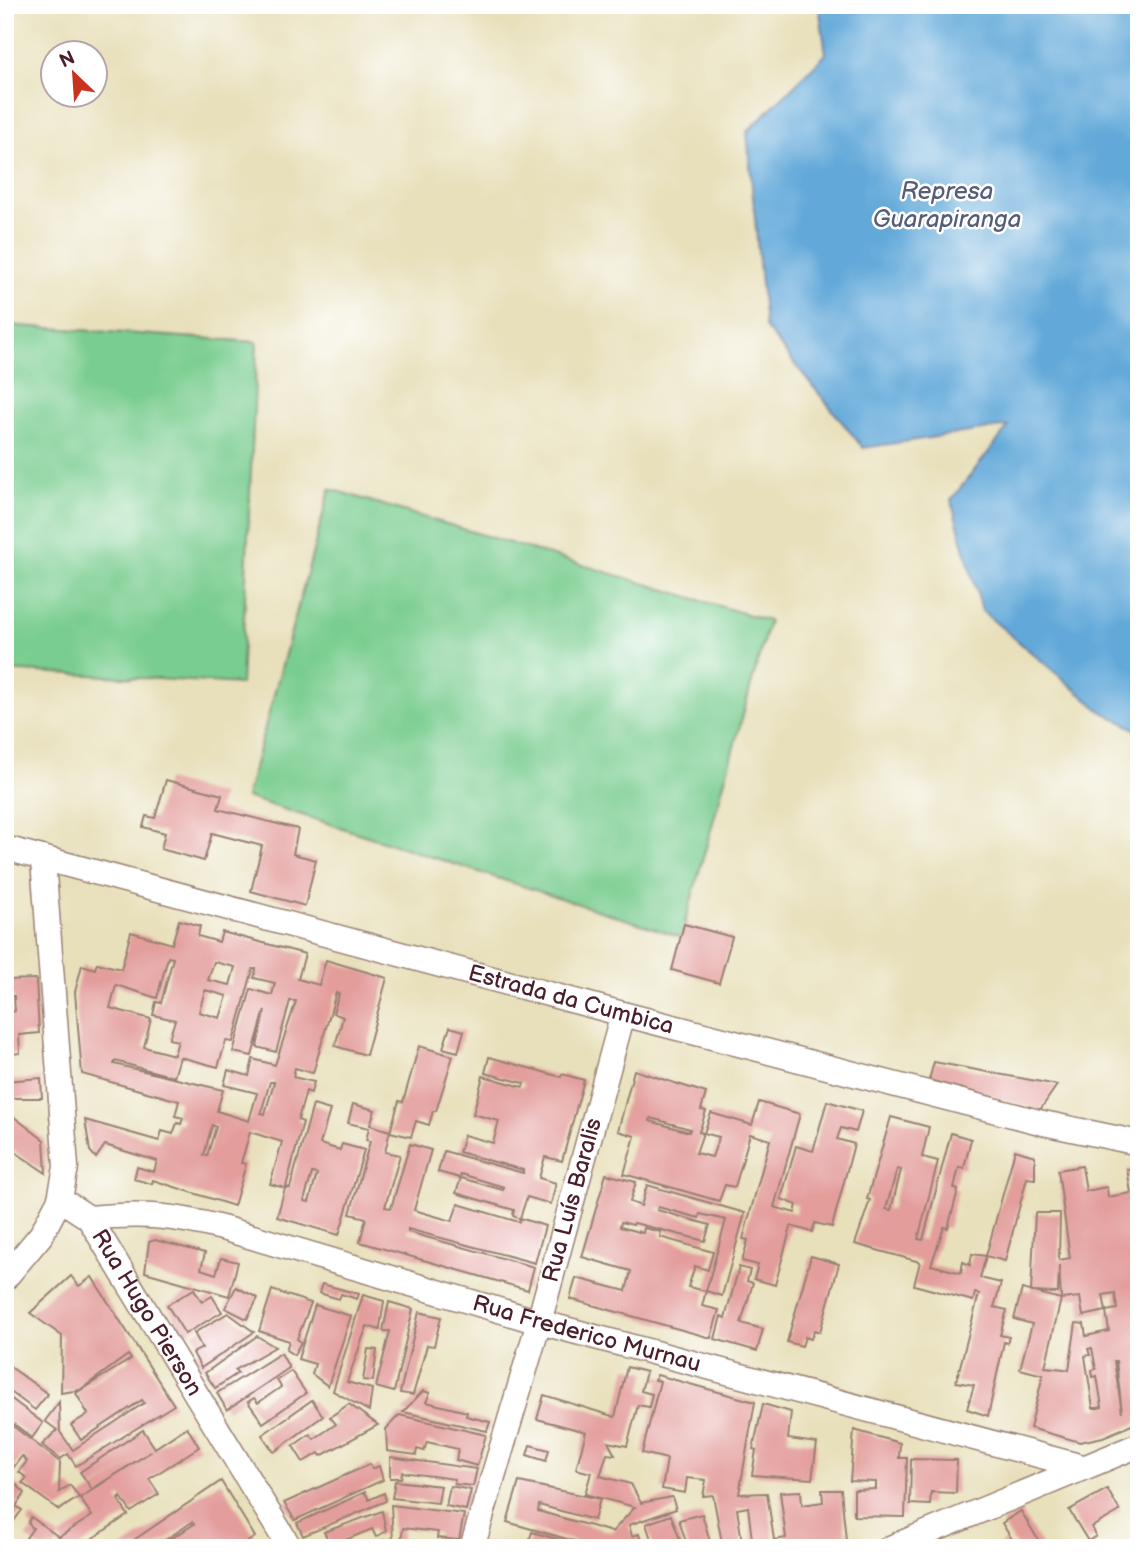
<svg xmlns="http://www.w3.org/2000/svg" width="1144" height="1553" font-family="'Balsamiq Sans',sans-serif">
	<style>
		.green { fill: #7acd90; stroke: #62765e; stroke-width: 2 }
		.water { fill: #62a9d9; stroke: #566482; stroke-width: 2 }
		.building { fill: #e39e9c; fill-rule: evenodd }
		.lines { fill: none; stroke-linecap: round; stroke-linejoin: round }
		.street-casing { stroke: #998073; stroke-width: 27 }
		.street { stroke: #fff; stroke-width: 24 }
		.labels { text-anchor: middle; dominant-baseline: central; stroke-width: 5; stroke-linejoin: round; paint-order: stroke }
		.street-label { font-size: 23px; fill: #4a1f2b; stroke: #fff }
		.water-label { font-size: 24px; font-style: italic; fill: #555d79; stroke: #fff }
	</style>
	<rect width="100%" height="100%" fill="#fff"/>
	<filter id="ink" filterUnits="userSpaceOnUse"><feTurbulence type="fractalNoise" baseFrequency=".0143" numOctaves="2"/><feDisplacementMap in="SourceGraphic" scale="14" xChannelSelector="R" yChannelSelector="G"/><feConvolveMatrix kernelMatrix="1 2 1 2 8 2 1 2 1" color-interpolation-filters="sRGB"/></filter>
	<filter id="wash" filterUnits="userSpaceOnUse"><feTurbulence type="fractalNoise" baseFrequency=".00686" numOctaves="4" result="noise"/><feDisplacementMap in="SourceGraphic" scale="28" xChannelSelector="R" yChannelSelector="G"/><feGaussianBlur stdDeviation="1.57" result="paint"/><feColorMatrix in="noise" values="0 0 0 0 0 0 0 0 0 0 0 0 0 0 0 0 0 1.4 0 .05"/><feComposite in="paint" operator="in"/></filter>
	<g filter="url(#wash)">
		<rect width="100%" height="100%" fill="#e8e0bb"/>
		<g class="green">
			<path d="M5 325 257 342 241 684 5 670Z"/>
			<path d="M330 489 769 621 681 937 246 797Z"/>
		</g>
		<path class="water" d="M819 5H1139V731L1101 711 982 611 951 500 1009 426 863 448 765 327 747 132 826 54Z"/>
		<g id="blocks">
			<g class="building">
				<path d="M166 780 222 795 218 809 298 829 293 854 316 860 305 906 251 891 262 846 212 833 204 861 161 849 165 833 143 827 146 816 155 818Z"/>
				<path d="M179 920 200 926 198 936 219 942 222 932 305 954 298 979 319 985 326 960 387 978 366 1055 335 1046 343 1017 333 1013 339 994 336 993 313 1073 295 1068 293 1077 314 1082 311 1093 306 1091 298 1120 303 1122 286 1187 290 1188 313 1105 330 1110 320 1144 340 1150 342 1144 364 1150 339 1235 277 1217 285 1188 270 1184 282 1142 250 1132 241 1163 246 1164 234 1206 153 1180 152 1184 134 1179 137 1167 154 1172 157 1161 105 1145 96 1158 90 1151 85 1120 159 1141 162 1131 173 1134 177 1123 181 1124 183 1118 175 1116 179 1101 82 1074 75 992 82 965 95 969 97 963 121 969 131 932 172 944ZM168 957 173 958 161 1003 156 1002 153 1015 175 1020 169 1039 178 1041 174 1055 144 1047 151 1019 110 1008 116 985 157 998ZM214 962 235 967 230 985 208 980ZM253 969H256L254 978 275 983 272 995 251 989 233 1052 252 1056 265 1010 257 1047 276 1052 290 1001H296L275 1065 253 1059 249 1076 228 1070 224 1085 257 1093 249 1121 217 1111 223 1090 114 1064 115 1061 174 1077 180 1057 218 1067 226 1041 233 1042ZM205 990 227 996 220 1018 199 1012ZM270 1082H274L265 1114 261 1113ZM212 1125 216 1127 207 1156 204 1155ZM312 1173 317 1174 309 1202 304 1201Z"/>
				<path d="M684 924 732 937 719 983 672 970Z"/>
				<path d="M36 979 39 1033 19 1035 20 1053 5 1055V1014L15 1011 14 996H5V980Z"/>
				<path d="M450 1027 464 1031 458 1052 443 1048Z"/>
				<path d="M419 1046 453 1056 436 1111H433L429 1125 416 1121 411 1137 390 1132 399 1101 403 1102Z"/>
				<path d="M489 1057 561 1077 562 1074 584 1080 562 1161 545 1157 539 1178 556 1183 551 1204 527 1197 520 1218 545 1226 535 1263 408 1229V1232L534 1267 528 1290 360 1242 366 1218 350 1214 370 1141 366 1140 369 1128 348 1123 353 1104 375 1110 370 1125 390 1131 385 1152 400 1155 385 1207 391 1208 410 1144 431 1150 414 1210 452 1221 458 1204 519 1222 520 1219 513 1216 514 1210 456 1193 461 1178 503 1190 504 1187 461 1174 460 1178 438 1172 444 1151 523 1173V1170L459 1152 464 1135 493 1143 499 1121 473 1114 483 1076 523 1087 524 1083 485 1073Z"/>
				<path d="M934 1062 1057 1085 1040 1110 929 1080Z"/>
				<path d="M634 1070 706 1093 701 1110 706 1111 699 1132 703 1133 696 1153 712 1157 719 1137 704 1133 711 1113 752 1125 759 1102 800 1114 774 1207 795 1213 797 1205 781 1199 796 1146 813 1151 827 1101 862 1111 856 1132 841 1128 837 1139 854 1144 832 1227 815 1223 812 1232 791 1226 775 1285 754 1279 758 1265 742 1261 748 1240 743 1239 770 1140 750 1134 735 1187 725 1185 719 1201 624 1174 635 1136 618 1131ZM651 1118 690 1129 689 1132 650 1121Z"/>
				<path d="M41 1078 42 1098H9L5 1081Z"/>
				<path d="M5 1110 44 1140 46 1173 5 1145Z"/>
				<path d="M891 1117 929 1127 922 1157 938 1161 918 1239 923 1240 951 1133 971 1139 964 1168 959 1167 954 1188 958 1190 948 1228 944 1227 931 1265 961 1273 963 1262 970 1265 972 1254 986 1256 1015 1150 1035 1156V1179L1027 1178 1005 1261 986 1256 980 1278 1001 1283 994 1307 1007 1310 1000 1335 1009 1337 1007 1343 1004 1342 988 1416 967 1409 974 1385 956 1382 979 1294 975 1293 973 1301 914 1285 920 1262 855 1244 870 1200 867 1199ZM897 1169 901 1170 891 1210 886 1209Z"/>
				<path d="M1082 1166 1086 1191 1107 1187 1108 1197 1131 1193 1127 1169 1139 1171V1422L1103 1437 1080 1442 1030 1428 1043 1375 1020 1369 1032 1324 1014 1319 1022 1289 1061 1299 1045 1367 1064 1369 1069 1370 1076 1323 1084 1324 1086 1336 1109 1331 1106 1311 1083 1316 1080 1297 1061 1299 1059 1265 1058 1293 1031 1292 1035 1213H1060L1059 1260 1070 1258 1058 1170ZM1115 1293 1117 1309 1106 1311 1103 1295ZM1092 1348 1096 1369 1092 1370 1093 1377 1097 1376 1102 1407 1098 1408H1093L1085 1356 1090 1355 1088 1349ZM1114 1361H1116L1122 1412Z"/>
				<path d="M606 1174 636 1182 630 1202 641 1206 647 1185 745 1213 722 1296 706 1291 726 1220 700 1214 699 1218 658 1207 657 1210 710 1225 705 1241 634 1223 633 1225 621 1222 620 1227 643 1233 644 1228 661 1232 660 1237 713 1252 708 1270 695 1266 688 1287 706 1291 702 1306 719 1310 711 1338 570 1299 576 1278 626 1291 631 1271 582 1257Z"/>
				<path d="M155 1240 205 1253 201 1269 216 1274 221 1258 238 1262 229 1296 145 1272 149 1242Z"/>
				<path d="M811 1256 839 1264 820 1332 814 1330 811 1339 805 1337 802 1346 787 1342Z"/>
				<path d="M739 1267 750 1270 747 1281 753 1283 741 1323 763 1329 757 1351 715 1339 721 1316 725 1318Z"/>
				<path d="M71 1276 79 1286 92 1277 174 1405 76 1466 68 1454 60 1459 42 1445 57 1430 45 1421 59 1402 60 1432 73 1450 144 1403 142 1400 81 1440 71 1425 88 1414 76 1393 131 1359 128 1355 80 1390 61 1393 62 1336 30 1313Z"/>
				<path d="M322 1284 359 1294 357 1299 341 1294 339 1299 319 1293Z"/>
				<path d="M236 1287 258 1298 247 1319 225 1308Z"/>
				<path d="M194 1289 202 1302 212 1296 222 1312 185 1334 167 1305Z"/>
				<path d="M272 1290 311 1303 297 1339 301 1342 294 1355 286 1350 289 1341 259 1331Z"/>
				<path d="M363 1295 384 1301 380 1327V1330L367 1326 347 1382 372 1389 369 1411 333 1391Z"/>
				<path d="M389 1302 413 1309 394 1392 376 1387 390 1331H383Z"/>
				<path d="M315 1305 351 1316 328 1386 312 1374 315 1364 298 1359Z"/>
				<path d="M419 1312 441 1317 434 1346 427 1345 413 1395 400 1393Z"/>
				<path d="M228 1313 254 1332 201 1368 193 1353 202 1348 194 1333Z"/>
				<path d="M257 1336 275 1347 235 1370 238 1373 215 1388 205 1373Z"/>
				<path d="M368 1349 377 1350 373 1381 363 1380Z"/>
				<path d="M281 1353 289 1368 227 1410 217 1393Z"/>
				<path d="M5 1363 48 1394 35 1410 5 1388Z"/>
				<path d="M627 1367 646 1372 641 1391 652 1394 649 1407 638 1405 627 1446 608 1442 615 1455 607 1454 600 1476 631 1484 641 1503 672 1497 676 1509 629 1525 632 1536 639 1534 643 1548H601L600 1545 598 1548 507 1522 519 1482 600 1499 594 1520 539 1505 538 1511 612 1532 635 1507 585 1494 591 1473 576 1469 586 1432 537 1419 544 1395 615 1417Z"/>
				<path d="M291 1371 306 1393 263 1423 248 1402 254 1398 258 1403 281 1387 277 1380Z"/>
				<path d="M657 1375 755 1402 739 1494 767 1493 774 1540 786 1538 780 1492 801 1491 802 1505 823 1502 822 1490H841L846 1540 827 1542V1548H753L748 1507 737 1509 743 1548H723L713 1495 703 1496 706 1480 687 1478 685 1493 662 1489 667 1459 642 1453 660 1381 655 1380Z"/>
				<path d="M423 1391 430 1393 426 1402 467 1412 466 1416 490 1422 487 1431 403 1412Z"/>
				<path d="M5 1394 43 1423 32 1438 5 1417Z"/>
				<path d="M312 1400 323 1416 274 1452 262 1435Z"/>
				<path d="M349 1404 378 1425 321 1456 319 1453 303 1462 293 1446 310 1434 314 1439 336 1424 330 1417Z"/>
				<path d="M763 1404 791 1412 788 1439 817 1443 812 1479 752 1475 756 1450 753 1449Z"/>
				<path d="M399 1415 486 1435 477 1466 456 1460 458 1449 427 1442 424 1451 417 1449 416 1455 387 1451 386 1429Z"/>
				<path d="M5 1420 60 1462 59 1492 70 1485 79 1497 59 1510 22 1483 27 1478 19 1472 27 1461 22 1456 10 1472 5 1468Z"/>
				<path d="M187 1427 199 1447 149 1479 159 1494 131 1512 121 1497 118 1499 128 1515 78 1548H65L59 1537 55 1548H40L26 1538 33 1528 28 1523 31 1517 59 1537 92 1516 80 1498 152 1451 92 1489 80 1472 143 1430 155 1448Z"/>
				<path d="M854 1430 900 1443 899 1458H907L905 1517 854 1516V1490L876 1489V1482L850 1481Z"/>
				<path d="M530 1445 549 1450 546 1461 527 1455Z"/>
				<path d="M390 1457 477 1469 473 1486 454 1484 455 1479 402 1472 401 1478H390Z"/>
				<path d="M911 1459 957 1460 956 1493 931 1492 930 1505 910 1504Z"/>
				<path d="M370 1464 372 1469 379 1466 383 1480 295 1520 284 1503Z"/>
				<path d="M5 1474 25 1493 16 1506 22 1510 10 1526 5 1522Z"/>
				<path d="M221 1481 255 1537 238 1548H164L162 1545 194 1524 192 1522 154 1548H122Z"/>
				<path d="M395 1481 441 1486 438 1503 392 1498Z"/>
				<path d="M450 1486 471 1490 466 1510 446 1506Z"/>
				<path d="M1107 1489 1120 1511 1092 1527 1096 1536 1088 1541 1069 1510Z"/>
				<path d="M365 1492 369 1500 384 1493 386 1501 303 1536 297 1523Z"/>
				<path d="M391 1505 464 1514 459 1540 437 1538 438 1532 403 1528 401 1541H393Z"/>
				<path d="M382 1511 386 1531 376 1537 372 1529 331 1546 324 1532Z"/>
				<path d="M1021 1511 1043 1548H1017L1002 1523Z"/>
				<path d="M702 1514 712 1548H688L679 1520Z"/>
				<path d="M671 1515 683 1548H654L646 1524Z"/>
				<path d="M532 1532 584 1547V1548H527Z"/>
				<path d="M383 1540 385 1548H362V1547Z"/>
				<path d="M1006 1541 1010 1548H994Z"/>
			</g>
		</g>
	</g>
	<g filter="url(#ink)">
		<use href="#blocks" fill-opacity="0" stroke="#998073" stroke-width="2"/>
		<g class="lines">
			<defs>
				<g id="street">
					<path id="s1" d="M5 848 623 1014 1043 1123 1139 1143"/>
					<path id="s2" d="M43 860 66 1167 60 1199 89 1218 290 1548"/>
					<path id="s3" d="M89 1218C141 1213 172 1215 222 1228L539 1322 1083 1467"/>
					<path d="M5 1278 41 1235 60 1199"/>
					<path id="s4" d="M472 1548 539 1322 623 1014"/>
					<path d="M890 1548 1139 1445"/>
				</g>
			</defs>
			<use href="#street" class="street-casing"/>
			<use href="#street" class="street"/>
		</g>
	</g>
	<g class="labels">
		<g class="street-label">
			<text stroke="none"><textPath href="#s1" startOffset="586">Estrada da Cumbica</textPath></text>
			<text stroke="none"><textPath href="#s4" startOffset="362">Rua Luís Baralis</textPath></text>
			<text stroke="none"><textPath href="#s2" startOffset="486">Rua Hugo Pierson</textPath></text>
			<text stroke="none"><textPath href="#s3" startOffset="514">Rua Frederico Murnau</textPath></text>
		</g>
		<g class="water-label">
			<text x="947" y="191">Represa<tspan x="947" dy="28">Guarapiranga</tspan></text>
		</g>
	</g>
	<rect width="1144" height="1553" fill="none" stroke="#fff" stroke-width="28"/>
	<g transform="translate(74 74) rotate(335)"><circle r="33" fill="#ffffff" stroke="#b7a5aa" stroke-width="2"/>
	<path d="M0-5L12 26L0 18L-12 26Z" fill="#c8321e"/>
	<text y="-10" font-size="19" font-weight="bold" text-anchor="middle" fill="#4a1f2b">N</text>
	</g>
</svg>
